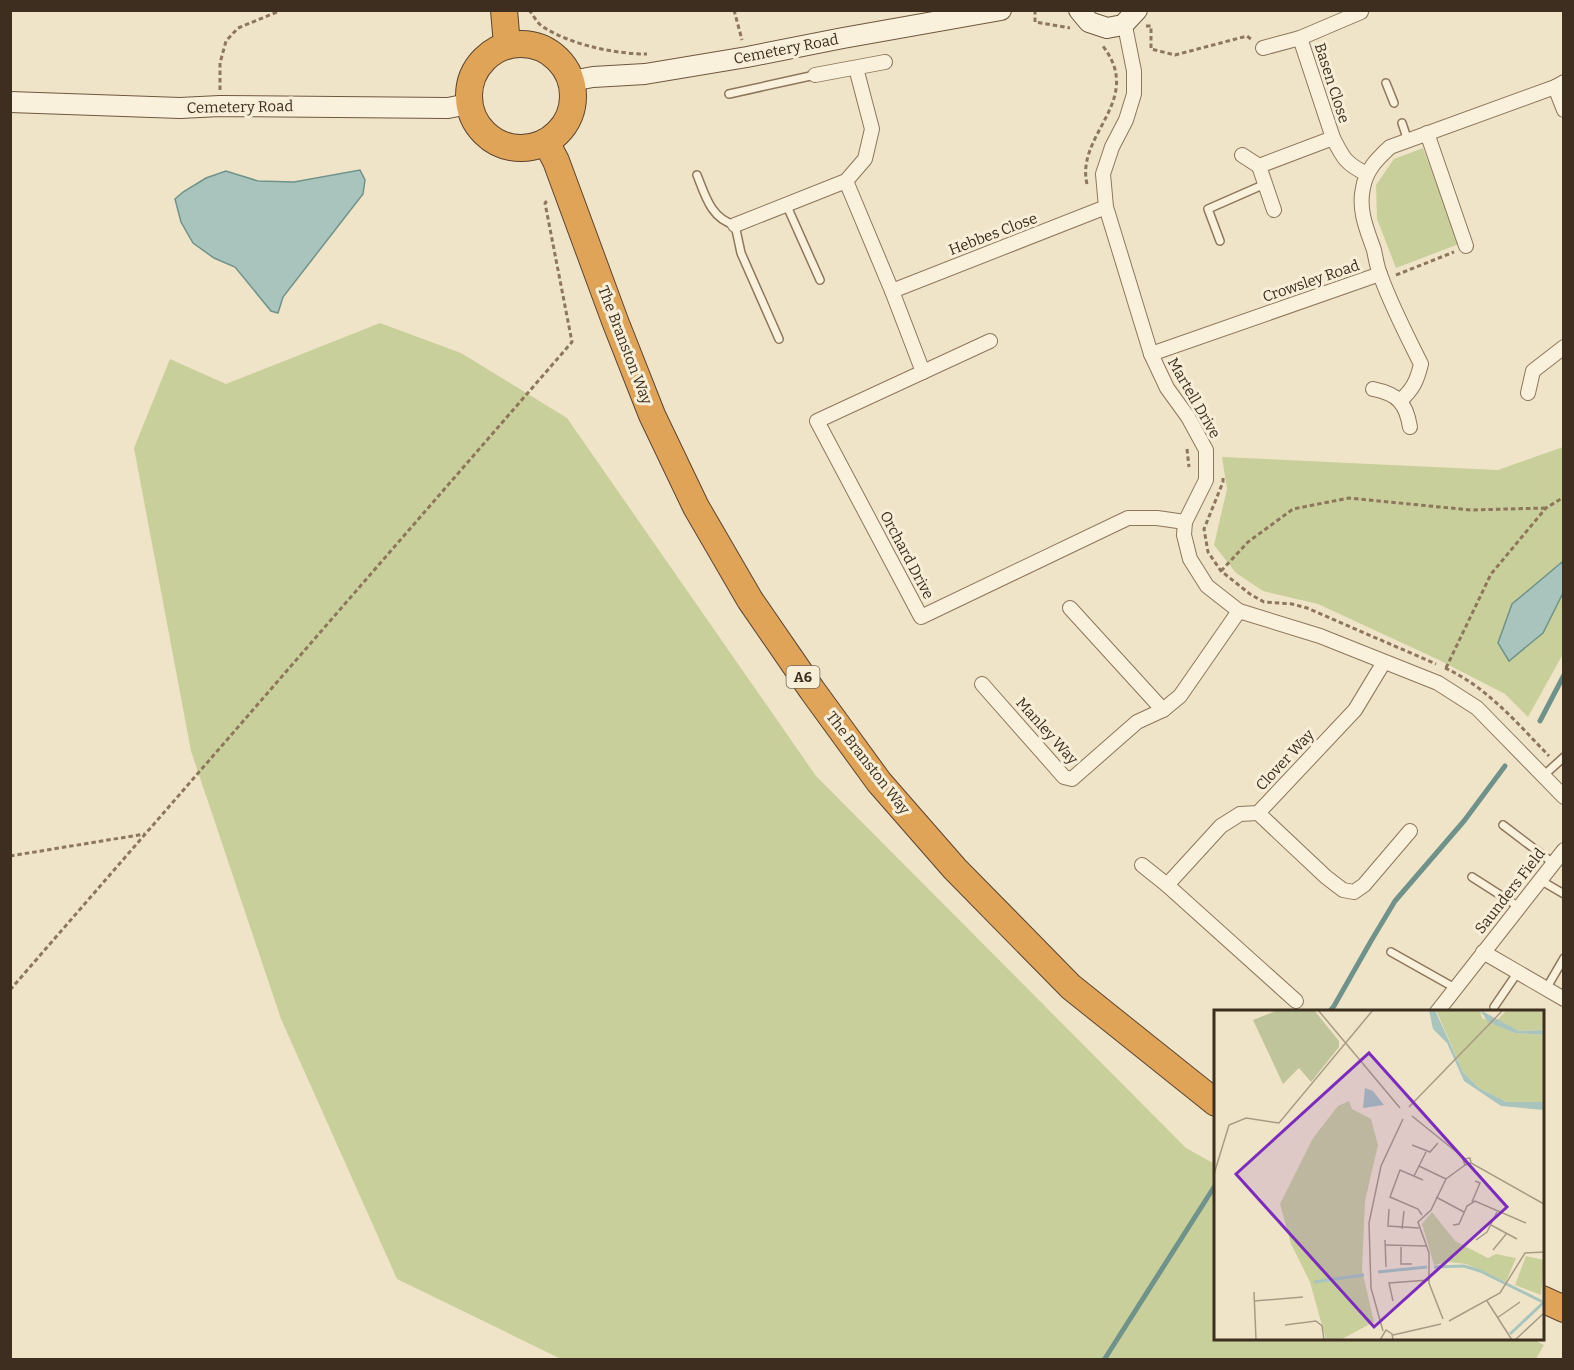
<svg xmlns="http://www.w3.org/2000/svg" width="1574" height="1370" font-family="Bitter,serif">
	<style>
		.green { fill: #c9cf9b }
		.water { fill: #a9c4bc; stroke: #6f938a; stroke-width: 1.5 }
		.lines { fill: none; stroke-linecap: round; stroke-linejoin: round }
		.stream { stroke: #6f938a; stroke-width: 5 }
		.lane-casing { stroke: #8d765c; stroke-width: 10 }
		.street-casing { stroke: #8d765c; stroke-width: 16 }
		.secondary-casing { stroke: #6f573f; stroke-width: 22 }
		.highway-casing { stroke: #5b4430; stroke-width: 28 }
		.path { stroke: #8d765c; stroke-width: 3; stroke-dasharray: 4.5 3; stroke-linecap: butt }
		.lane { stroke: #faf1dc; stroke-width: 7 }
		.street { stroke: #faf1dc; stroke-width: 14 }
		.secondary { stroke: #faf1dc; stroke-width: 20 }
		.highway { stroke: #e0a458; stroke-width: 26 }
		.labels { text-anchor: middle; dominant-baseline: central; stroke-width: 6; stroke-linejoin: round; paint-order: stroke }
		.shield { fill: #f7eed8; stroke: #756857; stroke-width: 1.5 }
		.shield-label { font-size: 14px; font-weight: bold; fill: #3d2e20 }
		.street-label { font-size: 15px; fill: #3d2e20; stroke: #f7eed8 }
		.inset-river { fill: none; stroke: #a9c4bc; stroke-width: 3 }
		.inset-road { fill: none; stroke: #a89b85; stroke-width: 1.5 }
		.view { fill: #7b2cbf; fill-opacity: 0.15; stroke: #7b2cbf; stroke-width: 3 }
		.inset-edge { fill: none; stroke: #3d2e20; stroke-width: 3 }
	</style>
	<rect width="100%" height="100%" fill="#f0e4c8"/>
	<g class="green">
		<path d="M1423 148 1459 244 1396 268 1377 219 1376 185 1394 159Z"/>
		<path d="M380 323 461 353 567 418 816 776 1186 1148 1215 1164 1216 1338 1532 1339 1544 1345 1536 1359H561L397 1279 281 1019 191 751 134 448 170 359 226 384Z"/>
		<path d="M1563 447V654L1528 717 1505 694 1439 660 1318 604 1263 591 1236 573 1214 545 1227 489 1222 457 1498 470Z"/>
	</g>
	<g class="water">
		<path d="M360 170 365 180 363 194 283 297 278 313 271 311 235 267 214 258 193 243 181 222 175 199 183 192 206 178 226 171 258 181 294 182Z"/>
		<path d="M1562 562 1563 566V593L1543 633 1509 661 1498 643 1512 604Z"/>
	</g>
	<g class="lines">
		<g class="stream">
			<path d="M1540 721 1564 675"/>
			<path d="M1329 1012 1334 1006 1371 941 1395 901 1464 821 1505 766"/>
			<path d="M1104 1360 1216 1184"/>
		</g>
		<defs>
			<g id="lane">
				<path d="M1386 83 1394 103"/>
				<path d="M729 94 815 75"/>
				<path d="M1402 123 1408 141"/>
				<path d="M697 175C705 195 711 219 735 225L741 253 779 339"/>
				<path d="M786 204 820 280"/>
				<path d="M1220 241 1208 209 1265 184"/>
				<path d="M1543 776 1564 757"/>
				<path d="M1503 825 1553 863"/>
				<path d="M1472 877 1519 907"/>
				<path d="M1540 880 1564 894"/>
				<path d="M1391 952 1455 988"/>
				<path d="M1546 989 1564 958"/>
				<path d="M1494 1007 1518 972"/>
			</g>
			<g id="street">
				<path d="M1123 25 1126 31 1134 71V94L1126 120 1112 147 1103 174 1106 207 1151 354 1167 388 1188 417 1206 450V480L1185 522 1184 535 1190 559 1207 586 1239 611 1320 636 1438 683 1477 708 1564 797"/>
				<path d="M1300 38 1361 12"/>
				<path d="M1263 48 1300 38 1333 138C1343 158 1346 164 1367 174"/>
				<path d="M815 75 885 62"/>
				<path d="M1555 87 1564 110"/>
				<path d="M1427 133 1466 246"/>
				<path d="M1242 155 1259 166"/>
				<path d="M846 181 892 291 923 372"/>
				<path d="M1274 210 1259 166 1333 138"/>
				<path d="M735 225 846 181 865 159 872 129 856 68"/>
				<path d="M892 291 1106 207"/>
				<path d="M990 341 817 421 921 617 1128 518H1157L1185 522"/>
				<path d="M1151 354 1380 274"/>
				<path d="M1373 389C1398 394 1406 403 1410 427"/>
				<path d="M1528 393 1533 371 1564 347"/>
				<path d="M1400 401C1413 389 1417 381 1421 364 1407 336 1392 307 1381 277 1377 268 1376 259 1374 250 1367 230 1358 210 1363 188 1366 170 1377 159 1390 147L1555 87 1564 82"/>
				<path d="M1070 608 1163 710"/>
				<path d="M982 684 1064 777 1072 779 1137 722 1163 710 1180 696 1239 611"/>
				<path d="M1258 813 1326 877 1343 890 1354 892 1364 885 1410 831"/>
				<path d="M1142 865 1167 885 1296 1001"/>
				<path d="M1167 885 1221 826 1240 814 1258 813 1355 710 1384 662"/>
				<path d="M1483 952 1564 999"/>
				<path d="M1437 1012 1564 850"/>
			</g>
			<g id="secondary">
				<path d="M1079 10 1089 22 1107 28 1123 25 1137 10"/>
				<path d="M571 81 593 77 645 74 747 57 843 38 1001 10"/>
				<path d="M10 102 180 108 220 106 448 108 468 104"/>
			</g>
			<g id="highway">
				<path d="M504 10 507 45"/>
				<circle cx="521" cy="96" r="52"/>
				<path d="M546 142 556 161 615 321 652 415 696 507 750 600 812 690 879 782 955 869 1071 987 1216 1103"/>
				<path d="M1542 1299 1564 1309"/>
			</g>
		</defs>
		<use href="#lane" class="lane-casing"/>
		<use href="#street" class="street-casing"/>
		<use href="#secondary" class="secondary-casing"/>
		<use href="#highway" class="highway-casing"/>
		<g class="path">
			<path d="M529 10C534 16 538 25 545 28 572 45 615 54 647 54"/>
			<path d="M734 10 742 40"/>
			<path d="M1035 10V22L1070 28"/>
			<path d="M1146 26H1151V49L1175 55 1247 36 1252 40"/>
			<path d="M220 90V63L226 41 238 28 282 10"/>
			<path d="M1087 184C1075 134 1146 100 1102 45"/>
			<path d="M1396 275 1454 252"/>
			<path d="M1187 449 1189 467"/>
			<path d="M1223 478V482L1204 529 1208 552 1221 571 1250 594 1264 602 1292 604 1307 608 1436 664"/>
			<path d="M1221 571 1248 542 1293 509 1349 498 1470 510 1546 508"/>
			<path d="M1445 668C1487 687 1517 723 1549 756"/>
			<path d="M1446 668 1491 574 1546 508 1564 497"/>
			<path d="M10 856 145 834"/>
			<path d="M10 990 572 342 545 203 549 199"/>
		</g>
		<use href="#lane" class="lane"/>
		<use href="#street" class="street"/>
		<use href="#secondary" class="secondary"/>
		<use href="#highway" class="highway"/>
	</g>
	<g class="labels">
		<rect class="shield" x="786.5" y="666" width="33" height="22" rx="4.5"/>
		<g class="shield-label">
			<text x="803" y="677">A6</text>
		</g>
		<g class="street-label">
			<text transform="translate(786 49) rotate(-11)">Cemetery Road</text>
			<text transform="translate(1332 83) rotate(72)">Basen Close</text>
			<text transform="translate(240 107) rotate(-1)">Cemetery Road</text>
			<text transform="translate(993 234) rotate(-21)">Hebbes Close</text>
			<text transform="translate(1311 281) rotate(-19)">Crowsley Road</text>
			<text transform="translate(625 345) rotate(69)">The Branston Way</text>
			<text transform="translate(1194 398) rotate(60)">Martell Drive</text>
			<text transform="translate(907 555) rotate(62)">Orchard Drive</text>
			<text transform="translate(1047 731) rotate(48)">Manley Way</text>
			<text transform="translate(1285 760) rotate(-47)">Clover Way</text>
			<text transform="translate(868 763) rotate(52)">The Branston Way</text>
			<text transform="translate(1510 891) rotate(-52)">Saunders Field</text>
		</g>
	</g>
	<g transform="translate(1214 1010)">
		<rect width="330" height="330" fill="#f0e4c8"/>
		<path d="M222 0H266L268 8 301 23 330 25V92H293L265 78 249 62ZM293 0H330V20L305 21 282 11ZM135 91 138 99 157 109 164 135 151 191 148 260 160 312 126 330H112L96 272 77 234 66 194 99 128 124 96ZM218 202 241 231 274 248 282 244 302 248 292 272 252 254 234 252 220 255 208 214ZM312 246 330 250 327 285 301 275Z" fill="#c9cf9b"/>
		<path d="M64 0H100L125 31V37L97 72 85 58 69 74 39 10Z" fill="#bfc49a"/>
		<path d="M215 0H221L249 62 265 78 293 92H330V100L287 96 250 71 233 33 219 19ZM266 0 305 21 330 20V25L301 23 274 12ZM151 78 159 81 170 95 149 98Z" fill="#a9c4bc"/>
		<path class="inset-river" d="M220 257 250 256 266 261 329 292M164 262 213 257M100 272 150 265M296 324 330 292"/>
		<path class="inset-road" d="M104 0 186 98M195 97 289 0M198 106 250 148M198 135 216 142 224 133M257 153 251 155 249 149 256 148 257 153 330 194M205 156 232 169M0 164 15 115 32 108 65 113 159 0M200 166 212 142M222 187 250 202M258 192 266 173 261 171M175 199 174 216 205 218M208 205 204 199 176 187 186 160 209 170M239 215 245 214 253 196 261 191 312 213M277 215 303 229M188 219 190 201M171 230 172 257M262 230 273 222 283 202M172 235 212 236M187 237V254H198M279 240 293 223M40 282 42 330M40 291 89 287M179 291 175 273 215 270M273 291 298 330M283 308 306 292M229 309 215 273V243L204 212 217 200 232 169 251 155M235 311 286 283 311 243 330 242M71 315 102 311 108 316 110 330M169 321 157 278 155 213 167 156 189 109M179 325 227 314M166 330 172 320 178 324 179 330M301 330 330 303"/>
		<path class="view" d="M155 43 293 197 160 317 22 164Z"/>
		<rect width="330" height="330" class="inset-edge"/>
	</g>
	<rect width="1574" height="1370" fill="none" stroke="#3d2e20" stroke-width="24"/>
</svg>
